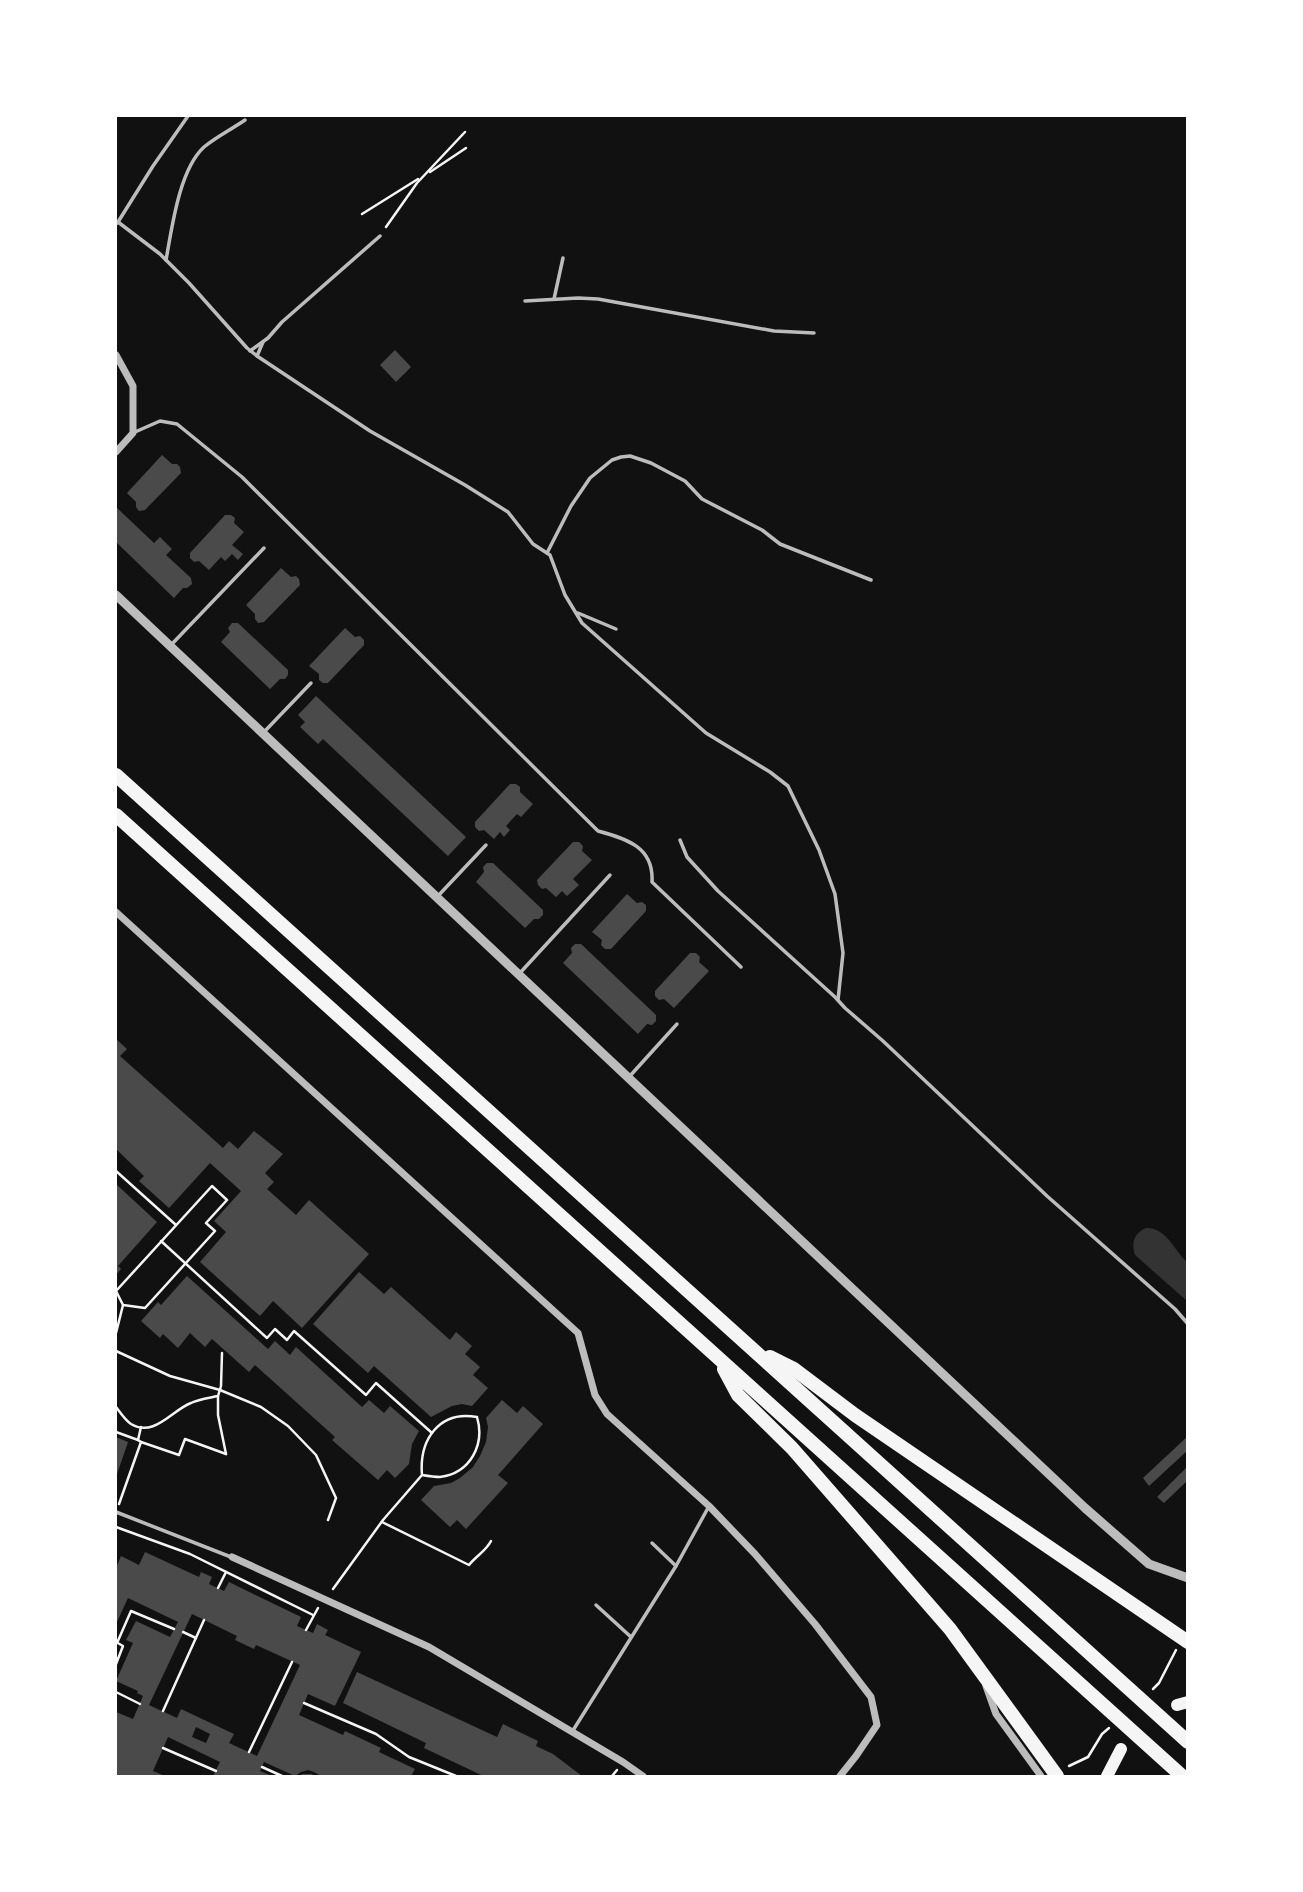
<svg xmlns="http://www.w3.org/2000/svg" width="1303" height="1892" font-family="Quicksand,sans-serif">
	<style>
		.water { fill: #333 }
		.building { fill: #4a4a4a; fill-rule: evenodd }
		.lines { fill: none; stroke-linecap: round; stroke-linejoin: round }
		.path { stroke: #f5f5f5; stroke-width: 2.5 }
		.service { stroke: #bcbcbc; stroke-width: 3.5 }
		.minor { stroke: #bcbcbc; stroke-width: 7 }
		.tertiary { stroke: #bcbcbc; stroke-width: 9 }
		.primary { stroke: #f5f5f5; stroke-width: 12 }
		.motorway { stroke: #f5f5f5; stroke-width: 14 }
	</style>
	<rect width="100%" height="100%" fill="#111"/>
	<path class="water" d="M1146 1228C1166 1227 1174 1250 1187 1262V1301L1135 1255C1131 1243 1134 1233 1146 1228Z"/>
	<g class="building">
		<path d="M395 350 411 367 396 382 380 365Z"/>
		<path d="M162 455 172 464H177L180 467 181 473 145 510 139 511 136 507V502L127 493Z"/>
		<path d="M116 507 154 543 160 537 172 549 166 555 191 578 192 584 187 588H183L174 598 116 542Z"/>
		<path d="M225 515H231L235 518 234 523 244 532 232 545 243 554 238 560 232 554 225 561 221 557 209 570 199 561 194 562 190 558V553Z"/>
		<path d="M281 568 291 577 296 576 299 579 300 585 264 622 258 623 255 619V614L246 605Z"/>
		<path d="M232 623H238L288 670V675L285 679H280L270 689 221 642 230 632 228 628Z"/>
		<path d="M345 628 355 637 360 636 364 640V645L328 683H323L319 680V674L309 666Z"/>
		<path d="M316 696 466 837 448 856 323 739 318 744 300 727 305 722 298 715Z"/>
		<path d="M510 784H516L520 787V792L533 804 521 817 517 814 506 826 510 830 504 837 500 832 494 839 484 830 479 831 475 827V822Z"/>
		<path d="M573 842H579L583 846 582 851 592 860 573 879 579 885 567 896 562 891 556 897 546 888 542 889 538 885 537 880Z"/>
		<path d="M487 863H493L543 910V915L539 919H534L525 928 476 882 484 872 483 867Z"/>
		<path d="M627 894 637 903 642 902 646 905V911L611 949H605L601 945 602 940 592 932Z"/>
		<path d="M575 944H581L656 1015V1021L652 1025 647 1024 638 1034 601 999 563 963 572 953 571 948Z"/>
		<path d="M690 953H696L700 957 699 962 709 971 674 1008 664 999 659 1000 655 996V991Z"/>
		<path d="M116 1039 127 1049 120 1056 223 1148 229 1141 238 1149 254 1131 283 1154 265 1173 274 1182 267 1189 296 1215 309 1200 369 1254 302 1328 273 1301 260 1316 200 1262 226 1232 214 1221 241 1191 210 1163 169 1208 139 1181 144 1176 116 1149Z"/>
		<path d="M116 1184 157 1222 118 1266 121 1269 116 1275Z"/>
		<path d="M359 1272 384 1294 391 1287 450 1340 456 1332 472 1346 465 1354 480 1367 473 1375 488 1388 472 1406 462 1404 452 1406 431 1417 374 1366 368 1373 313 1324Z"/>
		<path d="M187 1276 268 1349 275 1341 290 1355 296 1347 362 1407 369 1400 384 1413 390 1406 419 1431 412 1444 409 1464 395 1478 387 1470 378 1480 332 1440 335 1437 255 1365 249 1372 212 1339 205 1347 190 1333 178 1348 163 1334 160 1338 141 1321 158 1302 161 1305Z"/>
		<path d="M502 1400 517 1413 523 1406 543 1424 498 1475 508 1483 466 1529 457 1520 450 1527 421 1500 434 1486 451 1483 460 1478 473 1467 480 1456 486 1442 488 1427 486 1418Z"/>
		<path d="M1188 1436V1450L1149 1486 1143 1478Z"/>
		<path d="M116 1437 128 1442 116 1477Z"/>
		<path d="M1188 1466V1480L1164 1503 1157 1497Z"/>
		<path d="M145 1552 199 1577 201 1572 212 1577 209 1584 224 1591 229 1582 301 1617 297 1626 313 1633 317 1624 328 1630 325 1635 361 1652 335 1706 308 1694 299 1715 343 1735 345 1731 381 1748 379 1752 415 1769 411 1776H321L314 1772 308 1770 301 1772 295 1776 264 1762 260 1771 272 1776H213L220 1762 168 1737 153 1771 165 1776H116V1712L133 1719 143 1696 137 1693 138 1691 116 1681 133 1643 126 1640 136 1621 170 1637 178 1622 128 1598 116 1624V1568L121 1556 139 1565ZM192 1614 237 1636 235 1640 254 1649 256 1645 300 1665 257 1756 229 1743 234 1734 181 1709 177 1718 149 1705ZM196 1727 210 1734 206 1743 192 1737Z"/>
		<path d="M357 1672 497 1737 503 1724 538 1741 536 1746 553 1754 582 1776H484L479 1774 424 1748 426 1743 343 1703Z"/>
	</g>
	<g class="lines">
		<g class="path">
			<path d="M430 172 466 148"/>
			<path d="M362 214 418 179"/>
			<path d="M386 227 417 183 465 132"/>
			<path d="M116 1171 176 1225"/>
			<path d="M212 1186 227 1200 206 1223 215 1231 145 1308 123 1305 116 1291Z"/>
			<path d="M161 1241 267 1338 275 1329 287 1340 294 1331 366 1395 376 1383 432 1433"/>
			<path d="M116 1333 123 1305"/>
			<path d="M116 1351 170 1376 220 1390 261 1407 288 1426 316 1455 336 1498 328 1520"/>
			<path d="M218 1396V1415L226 1454"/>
			<path d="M116 1407C120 1412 125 1420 131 1424 154 1438 172 1410 191 1403 199 1399 209 1398 218 1396L221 1386 222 1353"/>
			<path d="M116 1432 138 1440"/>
			<path d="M141 1442 179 1455 185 1439 226 1454"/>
			<path d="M119 1504 141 1442 138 1440 141 1427"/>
			<path d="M382 1522 469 1565C476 1556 486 1551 491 1541"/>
			<path d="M116 1527 190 1554 313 1615"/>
			<path d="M218 1588 226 1572"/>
			<path d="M333 1589 383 1520 422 1475C419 1440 439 1410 477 1417 485 1444 471 1473 440 1477 434 1477 428 1476 422 1475"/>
			<path d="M306 1630 318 1608"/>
			<path d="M183 1632 196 1638"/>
			<path d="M117 1643 131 1611 174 1629"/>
			<path d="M116 1664 123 1646 116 1642"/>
			<path d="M1153 1689 1159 1683 1176 1650"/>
			<path d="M116 1692 140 1704"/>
			<path d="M304 1703 376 1734 409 1757 456 1776"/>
			<path d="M163 1711 204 1620"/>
			<path d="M163 1748 216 1771"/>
			<path d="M249 1752 292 1662"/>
			<path d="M1069 1766 1088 1757 1102 1734 1109 1728"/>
			<path d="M262 1767 282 1776"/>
			<path d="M302 1776H312"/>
			<path d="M612 1776 617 1770"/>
		</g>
		<g class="service">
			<path d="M118 222 153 166 188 116"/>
			<path d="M116 224 118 222 160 254 189 283 247 348 257 356 370 431 465 485 508 512 533 544 550 555 565 595 582 623 706 733 770 772 788 786 819 850 835 894 843 953 838 1000"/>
			<path d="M166 260C172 228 179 170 204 147 216 137 232 129 245 120"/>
			<path d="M554 299 563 258"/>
			<path d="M525 301 578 298 598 299 774 331 814 333"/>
			<path d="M250 351 268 338 282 322 380 236"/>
			<path d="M257 356 263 342"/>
			<path d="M135 432 160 421 177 424 242 477 598 831C627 839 654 847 652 882L741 967"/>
			<path d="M547 553 571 506 590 478 612 460 621 457 630 456 651 463 685 481 702 499 762 530 780 544 871 580"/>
			<path d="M578 613 616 629"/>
			<path d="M171 645 264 548"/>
			<path d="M264 732 311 683"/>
			<path d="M680 840 687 857 718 891 835 997 845 1008 883 1041 1047 1196 1175 1309 1188 1324"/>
			<path d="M437 897 486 845"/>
			<path d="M519 974 610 875"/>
			<path d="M629 1077 677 1024"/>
			<path d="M116 1512 231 1557"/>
			<path d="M652 1543 676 1566"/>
			<path d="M596 1605 631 1637"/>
			<path d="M572 1732 676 1566 708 1508"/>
		</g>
		<g class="minor">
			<path d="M116 355 133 386V433L116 452"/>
			<path d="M116 912 578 1333 595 1395 607 1414 709 1506 755 1554 815 1624 871 1697 877 1725 856 1756 840 1776"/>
			<path d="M232 1557 429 1647 623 1762 643 1776"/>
			<path d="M986 1686 996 1714 1041 1776"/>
		</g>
		<path class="tertiary" d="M116 595 1085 1508 1149 1564 1188 1578"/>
		<g class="primary">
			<path d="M1177 1705 1188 1702"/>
			<path d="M1107 1776 1121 1749"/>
		</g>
		<g class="motorway">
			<path d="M116 775 1188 1742"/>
			<path d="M116 815 1182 1776"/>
			<path d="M770 1357 794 1369 855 1415 1188 1642"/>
			<path d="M724 1369 738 1395 792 1448 950 1629 1057 1776"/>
		</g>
	</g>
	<rect width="1303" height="1892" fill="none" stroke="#ffffff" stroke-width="234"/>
</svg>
